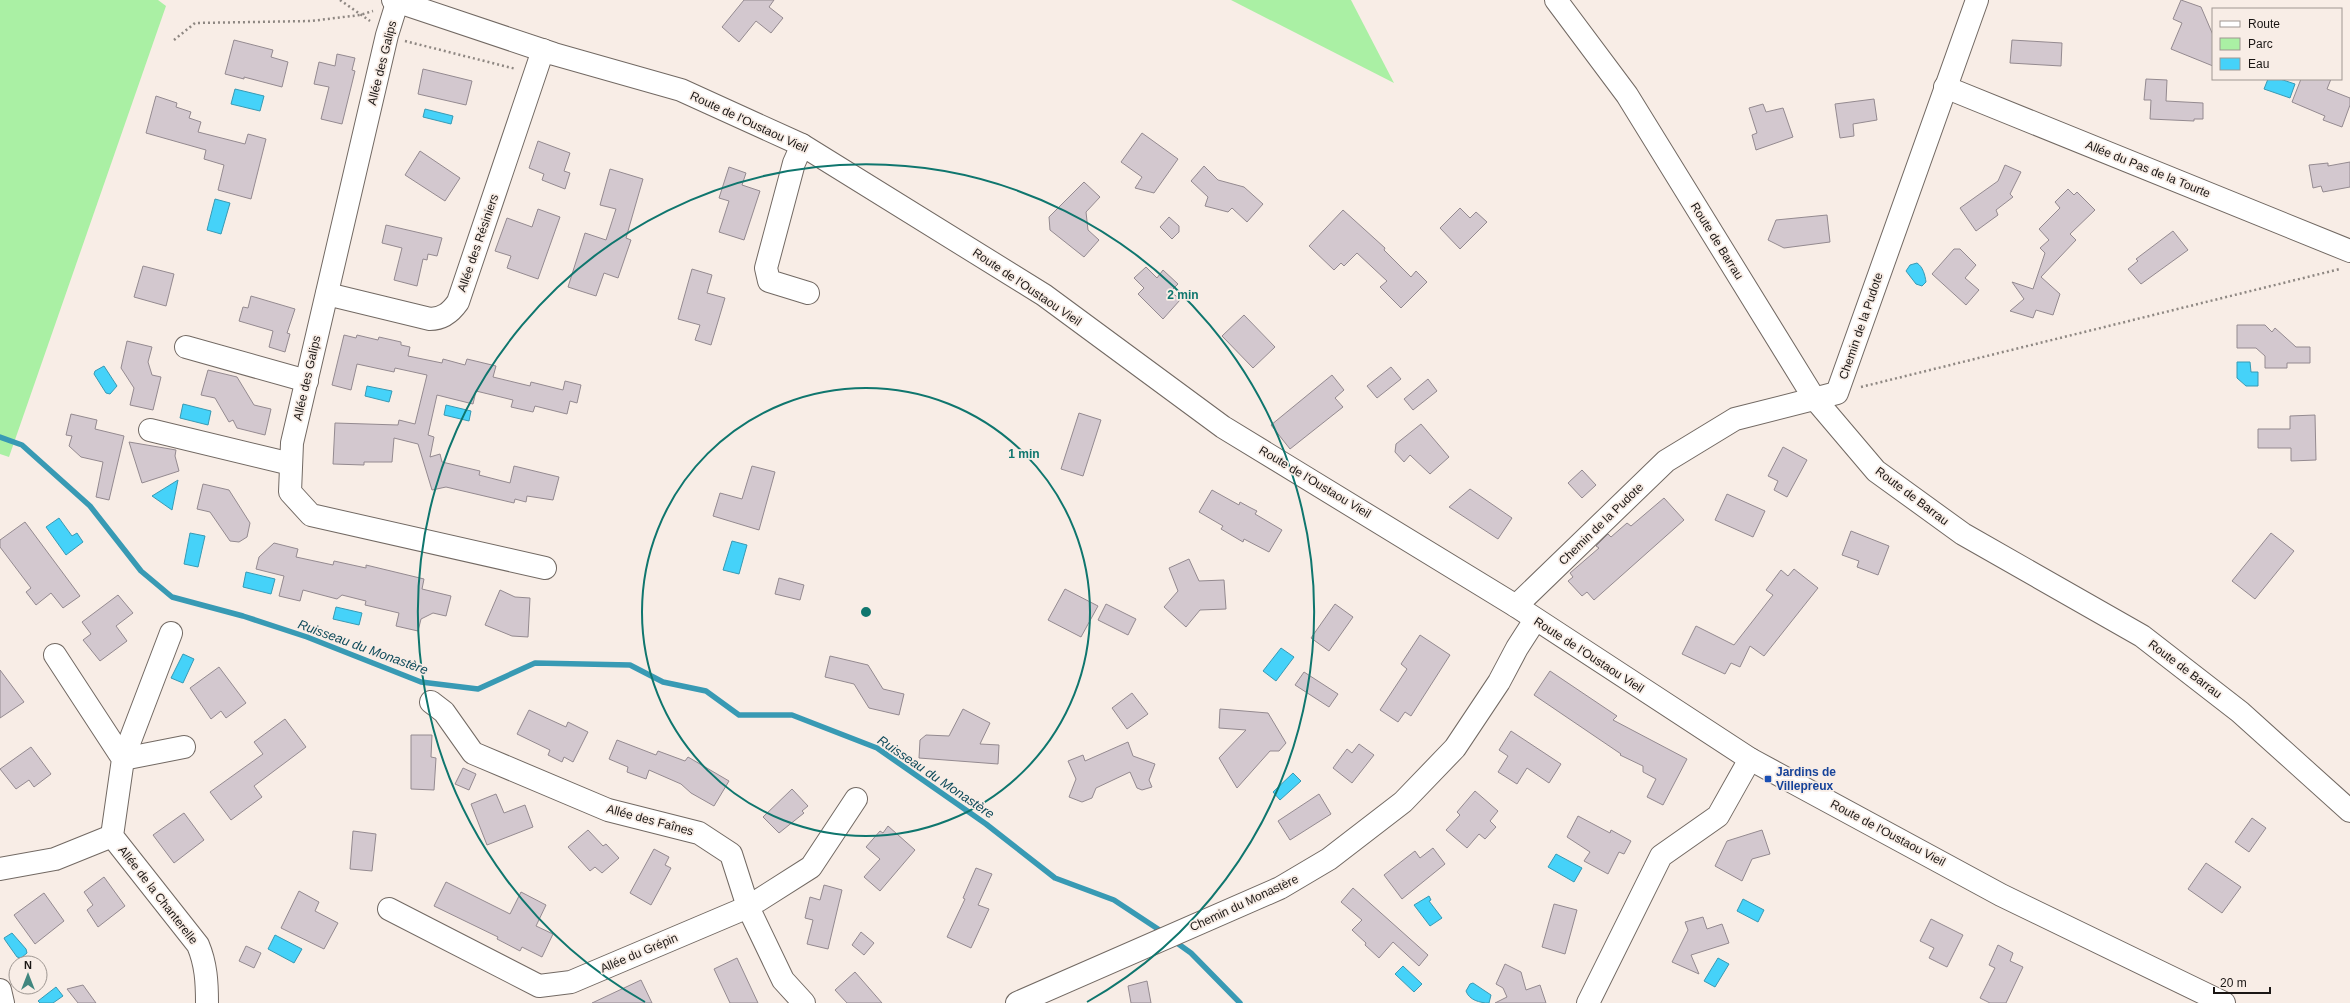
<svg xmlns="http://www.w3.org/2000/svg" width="2350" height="1003" font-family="Helvetica,sans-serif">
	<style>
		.green { fill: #aaf0a4 }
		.water { fill: #45d2f9; stroke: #389ab4 }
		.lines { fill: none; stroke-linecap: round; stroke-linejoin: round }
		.stream { stroke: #389ab4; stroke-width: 5.5 }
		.building { fill: #d3c8cf; stroke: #948a90 }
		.minor-casing { stroke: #726963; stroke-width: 24 }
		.path { stroke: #8e8782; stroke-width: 2.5; stroke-dasharray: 2 3; stroke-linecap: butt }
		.minor { stroke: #fff; stroke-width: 22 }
		.ring { fill: none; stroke: #0f766e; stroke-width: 2 }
		.transit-dot { fill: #1a4fb4; stroke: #f8ede6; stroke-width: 1.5 }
		.labels { text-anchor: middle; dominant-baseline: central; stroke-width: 3.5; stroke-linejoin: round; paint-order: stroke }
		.street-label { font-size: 12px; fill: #1a1614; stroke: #f8ede6 }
		.transit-label { font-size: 12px; font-weight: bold; fill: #164399; stroke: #f8ede6; text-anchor: start }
		.water-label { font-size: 13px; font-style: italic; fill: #0f4b5b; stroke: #f8ede6 }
		.centre { fill: #0f766e; stroke: #f8ede6; stroke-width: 2 }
		.ring-label { font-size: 12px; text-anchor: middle; font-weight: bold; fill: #0f766e; stroke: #f8ede6; stroke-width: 3.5; stroke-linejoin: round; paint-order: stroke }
	</style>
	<rect width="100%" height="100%" fill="#f8ede6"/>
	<g class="green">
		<path d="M0 0H158L166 6 9 457 0 454Z"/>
		<path d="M1231 0H1351L1394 83Z"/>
	</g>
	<g class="water">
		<path d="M2268 79H2280L2295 84 2290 98 2264 89Z"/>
		<path d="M235 89 264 96 260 111 231 104Z"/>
		<path d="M425 109 453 116 451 124 423 117Z"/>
		<path d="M215 199 230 203 221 234 207 230Z"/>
		<path d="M1917 263C1923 267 1925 275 1926 282L1922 286 1916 284 1906 271 1910 265Z"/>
		<path d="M2237 362H2250L2251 372H2258V386H2246L2237 378Z"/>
		<path d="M104 366 117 386 110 394 106 393 94 374 95 371Z"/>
		<path d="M367 386 392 391 389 402 365 396Z"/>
		<path d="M183 404 211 411 208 425 180 418Z"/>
		<path d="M446 405 471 411 469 421 444 415Z"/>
		<path d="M178 480 172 510 152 496Z"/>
		<path d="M59 518 72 536 77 533 83 542 66 555 46 527Z"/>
		<path d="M190 533 205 536 198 567 184 564Z"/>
		<path d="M732 541 747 545 739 574 723 570Z"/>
		<path d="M246 572 275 579 271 594 243 587Z"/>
		<path d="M336 607 362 613 359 625 333 619Z"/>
		<path d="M1281 648 1294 657 1276 681 1263 671Z"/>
		<path d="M183 654 194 659 183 683 171 678Z"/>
		<path d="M1293 773 1301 781 1280 800 1273 792Z"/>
		<path d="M1556 854 1582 868 1574 882 1548 867Z"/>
		<path d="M1429 896 1431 900 1429 901 1442 918 1430 926 1414 905Z"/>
		<path d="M1743 899 1764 910 1758 922 1737 911Z"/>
		<path d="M12 933 26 949 27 953 21 958 17 957 5 940 4 938Z"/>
		<path d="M275 935 302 949 294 963 268 949Z"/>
		<path d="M1718 958 1729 964 1715 987 1704 981Z"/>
		<path d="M1403 966 1422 984 1414 992 1395 974Z"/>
		<path d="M1473 983 1491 995 1489 1003C1480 1003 1469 1000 1466 991L1470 984Z"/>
		<path d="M56 987 63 996 53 1003H40L38 1001Z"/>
	</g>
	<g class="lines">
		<g class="stream">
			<path d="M0 437 22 445 90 506 141 571 172 597 243 616 307 637 421 682 478 689 535 663 630 665 663 682 706 691 739 715H792L877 748 986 824 1055 878 1114 900 1164 933"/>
			<path d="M1177 943 1191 953 1240 1003"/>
		</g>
	</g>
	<g class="building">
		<path d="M744 0H774L769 7 783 18 771 33 756 21 739 42 722 27Z"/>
		<path d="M2181 0 2201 7 2213 35V66L2171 49 2182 23 2173 19Z"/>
		<path d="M234 40 273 50 271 57 288 62 282 87 244 77V79L225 74Z"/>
		<path d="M2012 40 2062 43 2061 66 2010 63Z"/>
		<path d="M337 54 355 58 352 70 355 71 342 124 321 119 329 87 314 84 319 62 335 66Z"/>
		<path d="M423 69 472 81 466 105 418 94Z"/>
		<path d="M2146 79 2167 80 2166 101 2203 103V119H2194V121L2150 119 2151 100H2144Z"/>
		<path d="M2301 79H2331L2327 89 2350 98V105L2342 127 2323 120 2325 116 2292 102Z"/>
		<path d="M156 96 177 103 176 107 191 112 189 118 201 122 198 132 245 144 248 134 266 139 251 199 218 190 224 165 204 159 206 150 146 133Z"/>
		<path d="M1874 99 1877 120 1853 124 1854 136 1840 138 1835 104Z"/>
		<path d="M1763 104 1766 112 1783 108 1793 137 1756 150 1752 135 1757 133 1749 108Z"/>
		<path d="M1142 133 1178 159 1154 193 1135 188 1142 177 1121 162Z"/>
		<path d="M538 141 570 153 564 171 570 173 565 189 542 180 544 174 529 168Z"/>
		<path d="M420 151 460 178 445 201 405 175Z"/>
		<path d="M2350 162V187L2323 192 2321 186 2313 188 2309 165 2328 163V166Z"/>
		<path d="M2005 165 2021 172 2010 194 2013 197 1996 210 1998 215 1976 231 1960 208 1998 181Z"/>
		<path d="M1204 166 1218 180 1244 187 1263 204 1247 222 1232 208 1228 212 1205 206 1208 197 1191 181Z"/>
		<path d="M729 167 746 173 742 185 760 191 744 240 719 232 729 201 719 198Z"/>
		<path d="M610 169 643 179 626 238 631 240 618 278 604 273 596 296 568 287 585 233 606 240 616 209 600 205Z"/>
		<path d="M1084 182 1100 197 1086 212 1088 230 1099 240 1084 257 1050 230 1049 217Z"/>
		<path d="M2068 189 2074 195 2077 192 2095 210 2070 234 2076 240 2041 277 2060 294 2053 315 2036 310 2033 318 2010 311 2024 299 2012 282 2033 289 2045 253 2040 248 2049 240 2039 229 2060 208 2055 202Z"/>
		<path d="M1460 208 1470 218 1476 212 1487 222 1460 249 1440 228Z"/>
		<path d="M538 209 560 217 538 279 507 268 511 256 495 251 507 218 532 227Z"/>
		<path d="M1343 210 1385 248 1384 250 1411 277 1416 271 1427 282 1401 308 1380 287 1387 281 1357 253 1344 266 1341 263 1334 270 1309 246Z"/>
		<path d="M1827 215 1830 242 1784 248 1768 240 1776 220Z"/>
		<path d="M1169 217 1179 226V232L1172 239 1160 227Z"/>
		<path d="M386 225 442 238 437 256 428 254 427 260 423 259 417 286 394 280 402 248 382 243Z"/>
		<path d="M2173 231 2188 250 2141 284 2128 269 2138 261 2136 259Z"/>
		<path d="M1954 249H1960L1976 265 1965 278 1979 290 1966 305 1932 274Z"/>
		<path d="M143 266 174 274 166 306 134 297Z"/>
		<path d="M1146 267 1157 278 1163 270 1178 284 1171 291 1180 300 1163 319 1138 294 1144 288 1134 278Z"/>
		<path d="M692 269 712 275 707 293 725 298 711 345 695 340 700 325 678 319Z"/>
		<path d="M251 296 295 309 287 333 290 334 285 352 269 347 273 331 239 321 243 307 248 308Z"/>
		<path d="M1244 315 1275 347 1253 368 1222 336Z"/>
		<path d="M2237 325H2265L2272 332 2275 328 2296 347H2310V363H2287V368H2265V356L2256 348H2237Z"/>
		<path d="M344 335 356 338 357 335 378 340 379 337 401 342V345L410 347 408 356 442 363 443 359 465 365 467 359 496 366 493 377 530 386 531 382 563 390 565 381 581 385 577 403 570 401 567 414 535 406 533 412 511 407 513 400 476 391 473 404 437 395 428 435 434 437 430 457 440 454 442 462 480 471 479 475 510 483 514 466 559 477 553 500 527 496 526 502 515 499 514 503 446 487 432 490 418 444 394 438 392 462H364V465L333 464 335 423 398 425 399 420 415 424 427 375 395 368 394 372 357 364 351 390 332 385Z"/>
		<path d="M127 341 152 347 148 362 152 375 161 377 153 410 130 405 134 388 121 368Z"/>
		<path d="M1391 367 1401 379 1377 398 1367 386Z"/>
		<path d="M208 370 237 377 254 405 271 409 265 435 237 428 233 420 229 422 215 398 201 395Z"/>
		<path d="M1332 375 1344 390 1335 398 1343 407 1290 449 1271 425Z"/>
		<path d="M1428 379 1437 391 1413 410 1404 399Z"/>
		<path d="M1079 413 1101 420 1083 476 1061 469Z"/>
		<path d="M71 414 97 420 95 429 124 436 109 500 96 497 103 462 81 457 69 446 72 436 66 435Z"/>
		<path d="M2315 415 2316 460 2291 461V448H2258V429H2290V416Z"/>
		<path d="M1421 424 1449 457 1430 474 1410 455 1404 462 1395 452 1396 444Z"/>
		<path d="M129 442 176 450 175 456 179 471 142 483Z"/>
		<path d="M1783 447 1807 460 1787 497 1774 490 1778 481 1768 476Z"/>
		<path d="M752 466 775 472 759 530 713 516 720 493 742 499Z"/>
		<path d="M1582 470 1596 485 1582 498 1568 483Z"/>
		<path d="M203 484 229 490 250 523 247 537 239 542 230 541 210 512 197 509Z"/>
		<path d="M1470 489 1512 518 1498 539 1449 507Z"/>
		<path d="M1212 490 1239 505 1240 502 1249 507 1257 511 1255 514 1282 530 1269 552 1244 539 1243 542 1221 529 1223 526 1199 512Z"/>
		<path d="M1727 494 1765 511 1753 537 1715 520Z"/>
		<path d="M1664 498 1684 520 1594 600 1587 592 1582 596 1568 581 1573 577 1570 573 1599 548 1596 546 1608 534 1611 537 1627 523 1631 526Z"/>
		<path d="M25 522 80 596 63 608 51 593 36 605 26 592 31 588 0 547V540Z"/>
		<path d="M1851 531 1889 546 1878 575 1857 567 1859 561 1842 555Z"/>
		<path d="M2271 533 2294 551 2255 599 2232 581Z"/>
		<path d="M274 543 298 549 296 557 333 565 334 561 366 568V565L424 579 422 589 451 596 446 616 433 613 421 619 418 631 396 626 399 613 365 605 366 601 342 595 337 599 303 590 300 601 279 596 284 576 256 569 259 557Z"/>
		<path d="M1189 559 1199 581 1224 580 1226 609 1200 610 1186 627 1164 607 1178 591 1169 568Z"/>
		<path d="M1794 569 1818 588 1764 656 1750 646 1740 667 1731 663 1725 674 1682 654 1696 626 1734 645 1773 595 1766 590 1781 570 1788 576Z"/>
		<path d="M779 578 804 585 800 600 775 594Z"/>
		<path d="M1065 589 1098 606 1081 637 1048 620Z"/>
		<path d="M500 590 515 597 530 598 528 637 512 636 485 625Z"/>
		<path d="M118 595 133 613 116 626 127 641 100 661 83 640 91 634 82 622Z"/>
		<path d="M1106 604 1136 619 1128 635 1098 620Z"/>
		<path d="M1335 604 1353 617 1329 651 1311 638Z"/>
		<path d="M1420 635 1450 655 1411 716 1405 712 1398 722 1380 710 1407 669 1401 664Z"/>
		<path d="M830 656 868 665 883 689 904 694 899 715 869 708 854 684 825 677Z"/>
		<path d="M219 667 246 703 226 718 221 711 211 719 190 688Z"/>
		<path d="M0 670 24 702 0 718Z"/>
		<path d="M1550 671 1617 716 1613 720 1687 759 1663 805 1647 797 1656 779 1643 772V766L1620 755 1621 754 1534 695Z"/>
		<path d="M1304 672 1338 694 1329 707 1295 685Z"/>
		<path d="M1132 693 1148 714 1127 729 1112 708Z"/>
		<path d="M963 709 990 723 980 744 999 745 998 764 919 758 920 740 926 735 949 736Z"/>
		<path d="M1220 709 1268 713 1286 743 1279 751H1270L1237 788 1219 758 1246 730 1219 728Z"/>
		<path d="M529 710 566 727 568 722 588 732 573 762 564 757 562 762 548 755 550 750 517 734Z"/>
		<path d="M285 719 306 747 254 786 262 797 231 820 210 792 263 754 254 742Z"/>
		<path d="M1511 731 1561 764 1549 783 1527 768 1517 784 1498 772 1508 756 1499 750Z"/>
		<path d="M411 735H432L431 757 436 758 434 790 411 789Z"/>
		<path d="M617 740 656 755 658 751 685 761 688 757 729 781 714 806 691 793 681 784 649 770 646 779 627 772 628 767 609 759Z"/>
		<path d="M1128 742 1133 756 1155 764 1149 780 1152 787 1142 790 1137 788 1130 772 1096 788 1092 798 1082 802 1069 797 1076 779 1068 761 1083 755 1085 761Z"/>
		<path d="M1359 744 1374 755 1352 783 1333 768 1347 749 1352 753Z"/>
		<path d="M31 747 51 774 34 787 29 780 16 789 0 769Z"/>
		<path d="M463 768 476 774 469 790 455 784Z"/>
		<path d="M792 789 808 806 802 811 804 813 779 833 763 817Z"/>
		<path d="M1475 791 1498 811 1490 821 1496 827 1485 839 1479 834 1467 848 1446 830 1460 815 1457 812Z"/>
		<path d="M496 794 504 813 525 805 533 827 487 845 471 804Z"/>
		<path d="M1319 794 1331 814 1290 840 1278 821Z"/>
		<path d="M184 813 204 840 174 863 153 835Z"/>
		<path d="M1578 816 1610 833 1611 830 1631 841 1624 854 1619 852 1608 874 1584 861 1590 852 1567 837Z"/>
		<path d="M2252 818 2266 828 2249 852 2235 842Z"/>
		<path d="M888 826 915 850 880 891 864 877 880 859 866 847 880 831 883 833Z"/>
		<path d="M588 830 603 846 606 844 619 858 602 873 595 867 590 871 568 847Z"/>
		<path d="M1762 830 1770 854 1752 859 1742 881 1715 866 1727 841Z"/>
		<path d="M353 831 376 834 372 871 350 869Z"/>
		<path d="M1433 848 1445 864 1402 899 1384 875 1415 851 1420 858Z"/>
		<path d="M654 849 669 857 665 865 671 868 651 905 630 893Z"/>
		<path d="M2206 863 2241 887 2222 913 2188 889Z"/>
		<path d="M976 868 992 874 978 905 989 909 971 948 947 937 965 899 963 898Z"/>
		<path d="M104 877 125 906 98 927 87 910 93 905 84 892Z"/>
		<path d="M446 882 510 914 521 892 546 905 536 926 553 934 542 957 522 947 520 951 497 939 498 937 434 906Z"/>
		<path d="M824 885 842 890 828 949 807 944 813 920 805 918 810 897 820 900Z"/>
		<path d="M1353 888 1428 955 1419 966 1393 942 1379 958 1365 945 1366 943 1352 930 1362 920 1341 902Z"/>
		<path d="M299 891 319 902 315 911 338 923 324 949 281 928Z"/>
		<path d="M44 893 64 921 35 944 14 915Z"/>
		<path d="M1554 904 1577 910 1565 954 1542 947Z"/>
		<path d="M1703 917 1707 929 1722 924 1729 943 1691 955 1699 974 1672 962 1688 930 1685 922Z"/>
		<path d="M1931 919 1963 935 1947 967 1929 958 1934 948 1920 941Z"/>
		<path d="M861 932 874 943 864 955 852 945Z"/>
		<path d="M1998 945 2013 953 2010 961 2023 967 2006 1003H1990L1980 998 1995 968 1989 965Z"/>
		<path d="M246 946 261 953 254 968 239 961Z"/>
		<path d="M737 958 758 1003H730L714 969Z"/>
		<path d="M1505 964 1521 972 1526 990 1540 985 1546 1003H1495L1507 997 1503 988 1496 984Z"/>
		<path d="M855 972 882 1003H847L835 990Z"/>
		<path d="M641 980 652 1003H592Z"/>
		<path d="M1147 981 1151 1003H1131L1128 986Z"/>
		<path d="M83 985 96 1003H78L67 989Z"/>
	</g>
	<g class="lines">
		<defs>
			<g id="minor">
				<path d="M393 0 554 54 681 90 802 145 1044 295 1223 427 1516 606 1750 759 2001 895 2224 1003"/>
				<path d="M1556 0 1627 95 1814 398 1876 471 1963 534 2142 636 2240 712 2350 811"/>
				<path d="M397 3 387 35 292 443 290 492 311 515 545 568"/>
				<path d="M1945 87 2350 251"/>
				<path d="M802 145 794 163 766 268 769 281 808 293"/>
				<path d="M327 294 430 319C443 319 451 312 458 302L543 50"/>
				<path d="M186 347 307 381"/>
				<path d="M150 430 291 464"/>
				<path d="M1516 606 1666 461 1735 419 1837 393 1977 0"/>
				<path d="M55 655 123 759 112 836 198 945C206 964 207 982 207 1003"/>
				<path d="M431 702 444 712 473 753 608 810 699 833 731 854 748 907 783 980 804 1003"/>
				<path d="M123 759 171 633"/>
				<path d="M123 759 184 747"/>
				<path d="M0 869 55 859 112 836"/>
				<path d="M389 909 539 986 571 982 748 907 811 867 856 799"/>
				<path d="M0 990 3 1003"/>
				<path d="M1017 1003 1280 888 1329 859 1403 802 1455 748 1499 682 1517 648 1535 620"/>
				<path d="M1588 1003 1661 856 1718 816 1750 759"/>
			</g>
		</defs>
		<use href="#minor" class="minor-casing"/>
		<g class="path">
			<path d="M340 0 370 21"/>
			<path d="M174 40 195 23 311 21 360 15 373 11"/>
			<path d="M405 41 516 69"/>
			<path d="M1861 387 2340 269"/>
		</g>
		<use href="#minor" class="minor"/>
	</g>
	<g class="ring">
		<circle cx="866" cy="612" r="224"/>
		<path d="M645 1002A448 448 0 1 1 1087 1002"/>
	</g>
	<rect class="transit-dot" x="1764" y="775" width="8" height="8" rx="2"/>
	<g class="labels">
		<g class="street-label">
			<text transform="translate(382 63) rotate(-76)">Allée des Galips</text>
			<text transform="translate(749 122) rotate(25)">Route de l'Oustaou Vieil</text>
			<text transform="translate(2148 169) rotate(22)">Allée du Pas de la Tourte</text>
			<text transform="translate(1717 241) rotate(58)">Route de Barrau</text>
			<text transform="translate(478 243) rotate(-71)">Allée des Résiniers</text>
			<text transform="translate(1027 287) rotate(34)">Route de l'Oustaou Vieil</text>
			<text transform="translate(1861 326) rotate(-71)">Chemin de la Pudote</text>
			<text transform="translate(307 378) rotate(-77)">Allée des Galips</text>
			<text transform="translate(1315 482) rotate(31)">Route de l'Oustaou Vieil</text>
			<text transform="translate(1912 496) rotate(37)">Route de Barrau</text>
			<text transform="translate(1601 524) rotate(-44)">Chemin de la Pudote</text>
			<text transform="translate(1589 655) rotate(33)">Route de l'Oustaou Vieil</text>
			<text transform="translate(2185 669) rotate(37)">Route de Barrau</text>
			<text transform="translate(650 820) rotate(15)">Allée des Faînes</text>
			<text transform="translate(1888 833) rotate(28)">Route de l'Oustaou Vieil</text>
			<text transform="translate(158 895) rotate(52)">Allée de la Chanterelle</text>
			<text transform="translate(1244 903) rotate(-25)">Chemin du Monastère</text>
			<text transform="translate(639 953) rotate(-23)">Allée du Grépin</text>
		</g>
		<g class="transit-label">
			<text x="1776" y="772">Jardins de<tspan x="1776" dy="14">Villepreux</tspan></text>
		</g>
		<g class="water-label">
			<text transform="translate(363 647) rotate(20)">Ruisseau du Monastère</text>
			<text transform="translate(936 777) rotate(34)">Ruisseau du Monastère</text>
		</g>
	</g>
	<circle cx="866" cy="612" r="6" class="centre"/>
	<g class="ring-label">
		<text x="1183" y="299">2 min</text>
		<text x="1024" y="458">1 min</text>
	</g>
	<rect x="2212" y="8" width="130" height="72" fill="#f8ede6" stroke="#9f9792"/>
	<rect x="2220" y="21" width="20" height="6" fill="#ffffff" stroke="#9f9792"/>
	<text x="2248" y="28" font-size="12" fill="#1a1614">Route</text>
	<rect x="2220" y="38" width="20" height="12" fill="#aaf0a4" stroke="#9f9792"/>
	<text x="2248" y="48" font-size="12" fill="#1a1614">Parc</text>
	<rect x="2220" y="58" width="20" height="12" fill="#45d2f9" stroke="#9f9792"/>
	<text x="2248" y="68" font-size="12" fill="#1a1614">Eau</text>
	<g transform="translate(28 975)"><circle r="19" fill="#f8ede6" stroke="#9f9792"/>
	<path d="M0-3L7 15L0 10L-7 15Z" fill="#41877f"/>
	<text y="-6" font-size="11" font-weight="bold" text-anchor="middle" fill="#1a1614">N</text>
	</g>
	<path d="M2214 987v6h56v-6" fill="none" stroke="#1a1614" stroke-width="2"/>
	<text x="2220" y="987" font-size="12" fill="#1a1614" stroke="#f8ede6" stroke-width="3" paint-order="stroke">20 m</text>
</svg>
